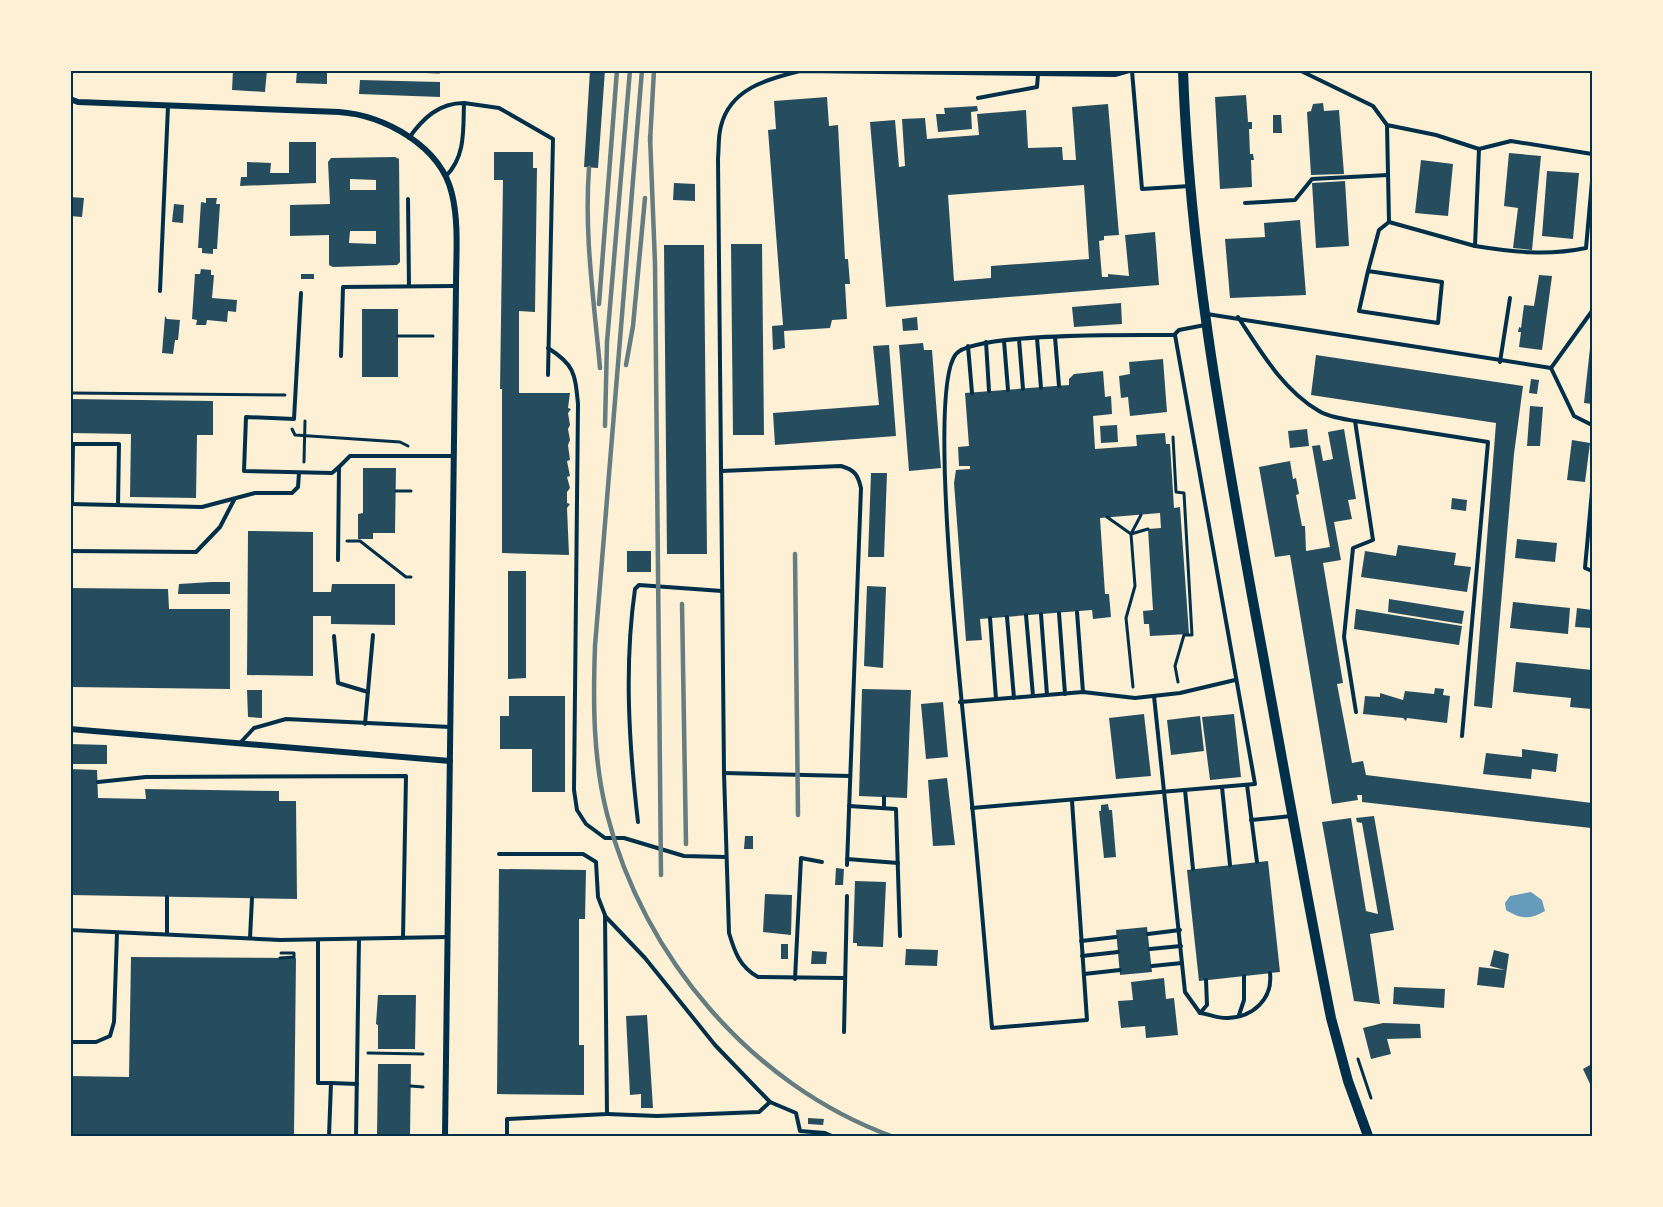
<svg xmlns="http://www.w3.org/2000/svg" width="1663" height="1207" font-family="Commissioner,sans-serif">
	<style>
		.water { fill: #669bbc }
		.building { fill: #264d5e; fill-rule: evenodd }
		.lines { fill: none; stroke-linecap: round; stroke-linejoin: round }
		.path { stroke: #003049; stroke-width: 3 }
		.service { stroke: #003049; stroke-width: 4 }
		.minor { stroke: #003049; stroke-width: 6 }
		.secondary { stroke: #003049; stroke-width: 10 }
		.rail { stroke: #657d81; stroke-width: 4.5 }
		.neatline { fill: none; stroke: #003049; stroke-width: 2 }
	</style>
	<rect width="100%" height="100%" fill="#fdf0d5"/>
	<path class="water" d="M1531 892 1542 900 1545 911C1530 920 1520 919 1506 910L1505 903 1510 896Z"/>
	<g class="building">
		<path d="M233 70H267L265 92 232 90Z"/>
		<path d="M297 70H327V84L296 83Z"/>
		<path d="M590 70H605L598 168 584 167Z"/>
		<path d="M360 80 440 82V97L359 94Z"/>
		<path d="M1246 95 1248 122H1252V129H1249L1250 154H1253L1254 160H1251L1252 187 1220 189 1215 97Z"/>
		<path d="M827 97 829 126 838 125 845 259H848L850 284H845L847 319 832 320 830 328 784 331 785 348 773 350 772 326 783 325 768 130 776 129 774 101Z"/>
		<path d="M1323 103 1324 111 1339 110 1344 174 1311 175 1307 112 1311 111 1313 104Z"/>
		<path d="M1108 104 1119 235 1104 236V240L1099 241 1102 277H1108V274L1129 276 1125 235 1155 232 1159 285 886 307 870 122 895 120 899 167 905 166 902 119 925 118 927 139 979 135 977 114 1026 110 1028 148 1062 147 1063 160H1076L1072 107ZM1084 185 1089 259 991 266V278L954 281 948 195Z"/>
		<path d="M977 106 978 111 971 112 972 129 938 132 936 114H945L944 108Z"/>
		<path d="M1273 115H1281L1282 133H1273Z"/>
		<path d="M289 142H316V183L240 186 241 177H247V162L271 163 270 173H289Z"/>
		<path d="M494 152H533V168H537L535 312 519 311V393H570L568 408 571 409 568 413 570 425 568 429 570 440 568 445 570 460 567 461 570 476 567 477 570 488 567 492V503L570 504 567 508 569 555 502 553V389H500L503 180H494Z"/>
		<path d="M1509 153 1541 156 1532 250 1513 248 1518 208 1504 206Z"/>
		<path d="M395 157 399 159 400 262 397 265 333 267 329 265V235L290 236V205L330 204 328 162 331 158ZM350 179 376 180V190H350ZM350 231H376V244L349 243Z"/>
		<path d="M1421 160 1453 164 1448 216 1415 213Z"/>
		<path d="M1547 171 1579 173 1573 239 1542 236Z"/>
		<path d="M1345 181 1349 246 1316 248 1312 183Z"/>
		<path d="M674 183 695 184V201L673 200Z"/>
		<path d="M70 197 84 198 82 217 70 216Z"/>
		<path d="M206 198H217L216 204H220L217 249H213V254L202 253V248H198L201 202 206 203Z"/>
		<path d="M174 204 184 205 183 223 172 222Z"/>
		<path d="M1300 220 1306 295 1230 298 1225 239 1265 237 1264 223Z"/>
		<path d="M731 244H762L764 435H733Z"/>
		<path d="M664 245H704L707 554H667Z"/>
		<path d="M201 269 211 270V275H214L212 298 237 300 236 312 228 311 227 322 207 320 206 325H196L197 320 192 319 195 274H200Z"/>
		<rect x="301" y="274" width="13" height="5"/>
		<path d="M1539 275 1552 276 1542 350 1519 347 1521 332H1518L1519 327 1521 328 1524 305 1534 306Z"/>
		<path d="M1121 303 1122 324 1074 327 1072 307Z"/>
		<rect x="362" y="309" width="36" height="68"/>
		<path d="M165 316 167 319 180 320 178 340H175L173 354 162 353Z"/>
		<path d="M917 317 918 330 903 331 902 319Z"/>
		<path d="M923 343 924 350H932L941 468 909 471 899 345Z"/>
		<path d="M889 345 896 436 775 445 773 413 879 405 873 346Z"/>
		<path d="M1590 348 1592 349V404L1584 403Z"/>
		<path d="M1316 355 1523 386 1514 454 1492 708 1474 706 1496 423 1311 395Z"/>
		<path d="M1163 359 1167 412 1130 416 1128 397 1121 398 1119 376 1130 374 1129 362Z"/>
		<path d="M1103 371 1105 397 1111 396 1112 414 1093 416 1095 449 1137 446 1136 435 1165 433 1166 444H1170L1174 508 1180 507 1189 634 1150 636 1149 624H1144L1143 611 1153 610 1148 529 1161 528 1160 513 1100 518 1105 594H1109L1111 617 1093 619 1092 610 980 619 982 640 966 641 954 483 956 470 970 469V466H959L958 447 969 446 965 393 1069 385V379L1074 374Z"/>
		<path d="M1531 379 1539 380 1537 394 1529 393Z"/>
		<path d="M70 399 213 401V435H197L196 498 130 497 131 434 70 433Z"/>
		<path d="M1530 406 1543 407 1540 446H1527Z"/>
		<path d="M1117 425 1118 442 1101 443 1100 426Z"/>
		<path d="M1307 429 1309 446 1290 448 1288 431Z"/>
		<path d="M1344 429 1356 499 1348 500 1352 519 1334 522 1341 560 1323 563 1343 683 1337 684 1352 763 1363 761 1366 775 1592 803 1591 828 1362 802V795H1357L1358 800 1332 804 1290 555 1275 557 1259 467 1290 461 1293 479 1296 478 1299 494 1296 495 1302 526H1305L1306 551 1330 547 1312 446 1320 445 1323 461 1333 459 1328 432Z"/>
		<path d="M1572 440 1590 443 1585 482 1567 480Z"/>
		<path d="M363 468H396L395 533H373V539H358V514L363 513Z"/>
		<path d="M871 473H887L884 557H868Z"/>
		<path d="M1452 498 1467 500 1466 511 1451 509Z"/>
		<path d="M248 531 313 532V592H331L332 584H395V625L331 624V616H313V676L247 675Z"/>
		<path d="M1517 539 1557 543 1555 562 1515 558Z"/>
		<path d="M1398 545 1456 553 1454 565 1471 567 1467 592 1361 577 1365 551 1396 556Z"/>
		<rect x="627" y="551" width="24" height="21"/>
		<path d="M508 571H526V678L508 679Z"/>
		<path d="M211 582H230V594H178L179 584Z"/>
		<path d="M867 586 886 587 883 668 864 666Z"/>
		<path d="M70 588 168 589 169 609H230V689L70 687Z"/>
		<path d="M1389 599 1464 611 1462 624 1388 612Z"/>
		<path d="M1513 602 1570 608 1568 634 1510 628Z"/>
		<path d="M1577 608 1592 610V628L1575 627Z"/>
		<path d="M1356 609 1462 626 1459 645 1354 629Z"/>
		<path d="M1516 662 1592 670V709L1570 707 1571 698 1513 692Z"/>
		<path d="M1435 688 1444 689 1443 695 1450 696 1447 723 1407 718 1406 721 1403 718 1363 714 1365 696 1380 697V693L1403 700 1405 691 1434 694Z"/>
		<path d="M862 689 911 690 907 798 859 796Z"/>
		<path d="M247 690H262V718L248 717Z"/>
		<path d="M509 696H565V792H532V749H500V716H509Z"/>
		<path d="M943 702 948 757 926 759 921 704Z"/>
		<path d="M1144 714 1151 776 1116 779 1109 718Z"/>
		<path d="M1234 714 1241 777 1210 780 1202 717Z"/>
		<path d="M1200 716 1204 751 1171 755 1167 720Z"/>
		<path d="M70 744 107 745V764H70Z"/>
		<path d="M1522 749 1558 754 1556 772 1532 769 1531 779 1483 774 1486 753 1522 757Z"/>
		<path d="M70 769 97 770 98 798 146 799 145 789 279 791V801H296L297 899 70 895Z"/>
		<path d="M947 778 955 845 933 846 928 780Z"/>
		<path d="M1108 804 1109 810H1112L1116 857 1104 858 1099 811H1101V805Z"/>
		<path d="M1374 816 1394 930 1370 934 1380 1004 1354 1001 1322 822 1351 818 1366 911 1378 914 1362 823 1357 822 1356 818Z"/>
		<path d="M745 836H753V849H744Z"/>
		<path d="M1268 861 1280 972 1199 981 1187 870Z"/>
		<path d="M836 868 844 869 843 885H835Z"/>
		<path d="M499 869 586 870 585 919H579V1045H584V1095L497 1094Z"/>
		<path d="M855 881 886 882 883 947 857 946V943H853Z"/>
		<path d="M765 894 792 895 791 935 763 932Z"/>
		<path d="M1147 927 1152 972 1120 975 1116 930Z"/>
		<rect x="781" y="944" width="7" height="15"/>
		<path d="M906 949 938 950 937 966 905 965Z"/>
		<path d="M1494 950 1509 954 1504 988 1477 985 1479 967 1505 970 1490 966Z"/>
		<path d="M812 951 827 952 826 964H811Z"/>
		<path d="M131 957 296 958 294 1136H70V1076L129 1077Z"/>
		<path d="M1164 978 1166 999 1174 998 1178 1035 1146 1038 1145 1026 1121 1028 1118 1001 1133 1000 1131 982Z"/>
		<path d="M1394 987 1445 989 1444 1008 1393 1004Z"/>
		<path d="M378 995H416L415 1049H378V1025L376 1024Z"/>
		<path d="M647 1015 653 1108H641V1094L630 1095 626 1016Z"/>
		<path d="M1383 1023 1420 1024 1421 1038 1387 1039 1391 1054 1371 1059 1363 1028Z"/>
		<path d="M378 1064H411L410 1136H377Z"/>
		<path d="M1590 1065 1592 1083 1590 1084 1583 1069Z"/>
		<path d="M808 1118 824 1119 823 1125 808 1124Z"/>
	</g>
	<g class="lines">
		<g class="path">
			<path d="M389 70 439 72"/>
			<path d="M398 336H433"/>
			<path d="M70 393 285 395"/>
			<path d="M292 429 295 435 400 442 408 446"/>
			<path d="M1173 437 1176 492 1184 493 1192 635H1184L1175 666 1178 682"/>
			<path d="M304 462 305 421"/>
			<path d="M396 491H411"/>
			<path d="M1107 517 1131 534 1141 515"/>
			<path d="M347 541H360L406 577H411"/>
			<path d="M1133 687 1126 618 1135 586 1131 534 1148 529"/>
			<path d="M280 958 294 957V953H281"/>
			<path d="M368 1053 423 1054"/>
			<path d="M1358 1059 1371 1098"/>
			<path d="M411 1086 423 1087"/>
		</g>
		<g class="service">
			<path d="M1299 70 1373 106 1387 125 1389 222 1475 246 1479 149 1436 135 1387 125"/>
			<path d="M1132 71 1142 189 1190 186"/>
			<path d="M978 98 1037 87 1038 74"/>
			<path d="M464 103 499 108 553 139 548 375"/>
			<path d="M409 138C423 118 439 103 464 103 463 129 466 156 446 176"/>
			<path d="M1479 149 1511 141 1592 154"/>
			<path d="M408 199 409 286"/>
			<path d="M1245 203 1295 200 1312 179 1388 175"/>
			<path d="M1475 246C1513 252 1547 256 1586 248L1592 181"/>
			<path d="M1368 271 1359 311 1438 323 1442 282 1368 271 1379 230 1389 222"/>
			<path d="M160 291 168 106"/>
			<path d="M301 293 294 419 246 417 244 471 332 473 339 467"/>
			<path d="M1207 314 1551 368 1592 311"/>
			<path d="M1238 317C1261 352 1283 390 1319 411 1328 417 1344 419 1355 421L1373 540 1353 548 1344 637 1356 712"/>
			<path d="M1055 337 1059 386"/>
			<path d="M1037 338 1041 388"/>
			<path d="M1019 339 1023 389"/>
			<path d="M1004 341 1008 390"/>
			<path d="M986 342 989 391"/>
			<path d="M968 346 972 393"/>
			<path d="M548 348C575 365 575 374 578 404L574 790 577 810 586 824 605 838H624L684 856 725 857"/>
			<path d="M341 356 343 287 455 286"/>
			<path d="M1500 362 1510 298"/>
			<path d="M1551 368 1574 416 1592 425"/>
			<path d="M1355 421 1488 442 1462 736"/>
			<path d="M721 471 841 466C855 470 858 475 861 488L847 865"/>
			<path d="M1592 491 1585 568 1592 571"/>
			<path d="M70 504 202 507 255 493H292L298 487 299 473"/>
			<path d="M72 504 73 444H119L118 505"/>
			<path d="M70 551 196 552 220 527 234 500"/>
			<path d="M338 560 339 467 350 456H454"/>
			<path d="M1077 612 1083 692"/>
			<path d="M1059 613 1065 694"/>
			<path d="M1041 614 1047 695"/>
			<path d="M1026 615 1033 696"/>
			<path d="M1007 617 1014 698"/>
			<path d="M990 618 996 699"/>
			<path d="M334 636 338 683 368 692"/>
			<path d="M1154 696 1185 992 1200 1013C1209 1014 1219 1019 1228 1018 1253 1017 1273 999 1270 973"/>
			<path d="M960 702 1083 692 1135 698 1180 693 1235 680"/>
			<path d="M365 724 373 635"/>
			<path d="M241 742 254 728 286 719 450 727"/>
			<path d="M724 773 850 776"/>
			<path d="M98 782 146 777 406 776 403 938"/>
			<path d="M1247 785 1257 862"/>
			<path d="M1222 787 1230 865"/>
			<path d="M1185 790 1193 869"/>
			<path d="M1072 801 1087 1020 992 1028C985 950 979 872 971 794 965 729 925 391 956 354 974 332 1139 335 1174 335L1179 330 1205 325"/>
			<path d="M849 806 896 809 900 936"/>
			<path d="M884 808V797"/>
			<path d="M972 808 1255 784 1175 335"/>
			<path d="M1251 820 1292 816"/>
			<path d="M638 822C629 745 624 666 635 589L639 585 722 591"/>
			<path d="M499 854H583L596 862 598 897 605 915 607 1114 507 1119V1136"/>
			<path d="M847 859 898 863"/>
			<path d="M605 916 645 958 715 1045 770 1102 796 1113 800 1131 825 1133 832 1136"/>
			<path d="M70 930 280 940 447 937"/>
			<path d="M167 933V897"/>
			<path d="M1148 934 1180 930"/>
			<path d="M250 938 252 898"/>
			<path d="M318 940V1083H331L329 1136"/>
			<path d="M1081 941 1116 937"/>
			<path d="M1150 949 1181 946"/>
			<path d="M1082 956 1118 952"/>
			<path d="M1152 966 1182 963"/>
			<path d="M1084 974 1120 970"/>
			<path d="M844 978 758 977C740 967 735 953 729 933L724 773 718 159C719 148 718 136 721 126 730 89 767 79 800 71L1115 75 1133 70"/>
			<path d="M795 979 801 858 822 862"/>
			<path d="M1200 1013 1207 1005 1206 980"/>
			<path d="M1239 1015 1244 1000V976"/>
			<path d="M844 1032 847 896"/>
			<path d="M70 1042H96L110 1036 114 1022 117 933"/>
			<path d="M331 1083 357 1084"/>
			<path d="M607 1114 657 1116 759 1112 770 1102"/>
			<path d="M356 1136 359 939"/>
		</g>
		<g class="minor">
			<path d="M70 99 78 102 339 112C384 115 441 146 452 194 459 223 456 256 456 286L445 1136"/>
			<path d="M70 729 450 761"/>
		</g>
		<path class="secondary" d="M1183 70C1189 249 1221 425 1253 601 1279 740 1303 879 1331 1018L1348 1081 1368 1136"/>
		<g class="rail">
			<path d="M642 70 595 646C593 702 593 759 607 814 643 957 752 1085 891 1136"/>
			<path d="M650 136 655 263 661 875"/>
			<path d="M650 142 654 70"/>
			<path d="M589 168C584 235 594 300 600 368"/>
			<path d="M599 304 617 70"/>
			<path d="M626 365 633 326 645 198"/>
			<path d="M605 426 607 342 630 70"/>
			<path d="M795 554 798 815"/>
			<path d="M682 604 686 844"/>
		</g>
	</g>
	<rect width="1663" height="1207" fill="none" stroke="#fdf0d5" stroke-width="144"/>
	<rect x="72" y="72" width="1519" height="1063" class="neatline"/>
</svg>
